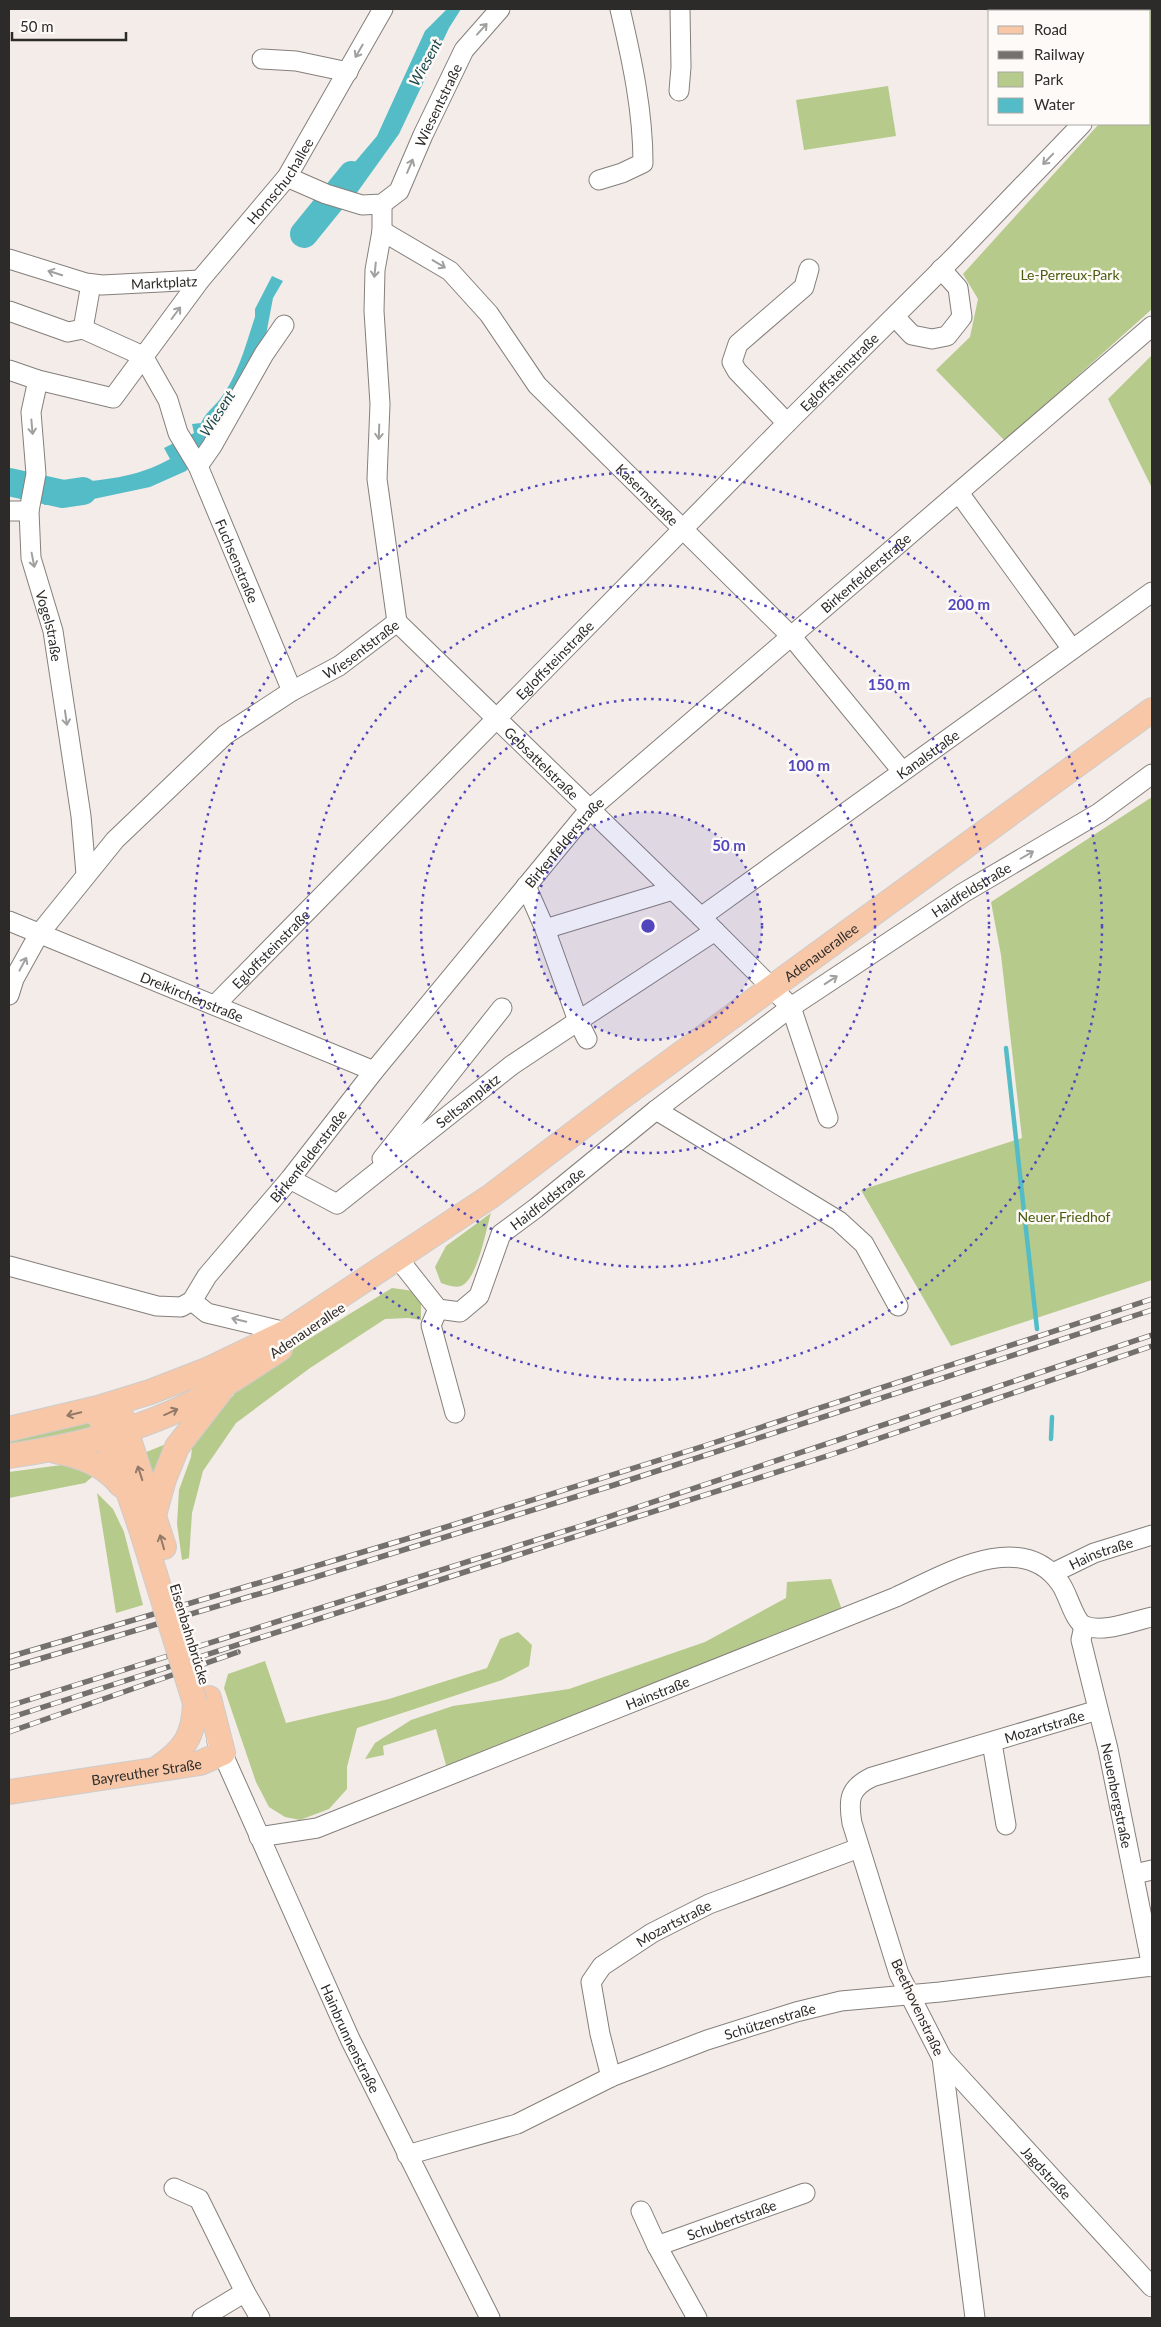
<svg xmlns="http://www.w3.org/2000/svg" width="1161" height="2327" font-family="Lato,sans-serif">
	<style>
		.green { fill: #b5ca8b }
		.water { fill: #54bcc6 }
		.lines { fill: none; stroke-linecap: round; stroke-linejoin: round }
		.stream { stroke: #54bcc6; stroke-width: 4.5 }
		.river { stroke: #54bcc6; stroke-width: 28 }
		.minor-casing { stroke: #857f7b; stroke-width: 21 }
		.major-casing { stroke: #cdcccc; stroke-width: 26 }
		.minor { stroke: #fff; stroke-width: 19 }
		.major { stroke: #f8c7a7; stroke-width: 24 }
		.rail-casing { stroke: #73706d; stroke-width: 5.5 }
		.rail { stroke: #fefaf8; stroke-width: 4; stroke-dasharray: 11; stroke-linecap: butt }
		.major-bridge-casing { stroke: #cdcccc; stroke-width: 26; stroke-linecap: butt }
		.major-bridge { stroke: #f8c7a7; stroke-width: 24 }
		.oneway { stroke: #a0a09f }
		.oneway2 { stroke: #927968 }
		.ring { fill: none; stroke: #5246bd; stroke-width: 2.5; stroke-dasharray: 2.5 5 }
		.labels { text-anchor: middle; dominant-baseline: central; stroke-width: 5; stroke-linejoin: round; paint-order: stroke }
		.street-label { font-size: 14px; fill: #2d2b29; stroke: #fefaf8 }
		.park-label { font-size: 14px; fill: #495c0f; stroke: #fefaf8 }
		.water-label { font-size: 15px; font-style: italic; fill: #19484c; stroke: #fefaf8 }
		.centre { fill: #5246bd; stroke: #fefaf8; stroke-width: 2.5 }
		.ring-label { font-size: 15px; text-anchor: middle; font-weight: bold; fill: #5246bd; stroke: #fefaf8; stroke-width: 5; stroke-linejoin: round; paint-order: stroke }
	</style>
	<rect width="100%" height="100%" fill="#f3ece8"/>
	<g class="green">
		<path d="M1112 9H1152V309L1005 441 936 370 970 337 978 299 963 274 1099 124H1150V11H1113Z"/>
		<path d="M888 86 896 136 804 150 796 100Z"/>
		<path d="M1152 355V488L1108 399Z"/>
		<path d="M1152 797V1280L951 1346 861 1190 1022 1138 1001 955 991 902Z"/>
		<path d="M491 1213C486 1229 478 1279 461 1286 455 1288 447 1285 441 1283L435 1267 446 1246Z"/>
		<path d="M392 1288 421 1292V1320L408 1318 385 1319 310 1368 236 1423 203 1471 192 1513 189 1558 182 1560 177 1524 179 1490 191 1457 193 1439 239 1389 289 1351Z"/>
		<path d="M78 1423 93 1424V1429L9 1447V1438Z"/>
		<path d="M166 1444 157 1477 152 1476 144 1453Z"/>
		<path d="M69 1464 98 1472 85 1483 9 1498V1472Z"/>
		<path d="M97 1493 113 1509 124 1532 143 1605 116 1613Z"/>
		<path d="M831 1579 842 1610 450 1767 446 1765 436 1729 383 1746 384 1755 365 1759 375 1743 411 1720 453 1706 569 1689 705 1642 786 1598 787 1582Z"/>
		<path d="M518 1632 532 1645 529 1666 502 1680 357 1728 347 1767V1789L329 1809 300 1820 285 1817 269 1807 256 1782 224 1688 228 1674 265 1661 286 1723 389 1699 487 1668 500 1639Z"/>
	</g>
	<g class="water">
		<path d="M447 9H461L449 28 399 134 356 194 332 189 377 136 425 31Z"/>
		<path d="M272 276 283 281 273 298 266 335 203 452 186 471 150 487 84 501 44 505 48 480 61 481 63 484C101 480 137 478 170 459L164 448 194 433 192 424 201 423C206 412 213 408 220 399 238 376 246 344 255 317V309Z"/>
	</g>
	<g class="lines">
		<g class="stream">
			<path d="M1006 1048 1037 1329"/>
			<path d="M1051 1439 1052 1417"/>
		</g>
		<g class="river">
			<path d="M304 234 352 175"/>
			<path d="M9 482 63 494 83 491"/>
		</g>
		<defs>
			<g id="minor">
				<path d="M1077 9 1078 11"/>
				<path d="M262 59 296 61 348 72"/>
				<path d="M679 91 681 67 680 9"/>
				<path id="s1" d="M287 177 326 194 362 205 382 204 399 191 423 135 464 50 500 9"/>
				<path d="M599 180 622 173 643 163C643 111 632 60 620 9"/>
				<path d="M382 204V231L375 270 374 311 380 404 377 479 397 622"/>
				<path id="s2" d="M382 231 450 271 489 314 537 385 792 637 902 771"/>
				<path id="s3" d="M9 259 86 283 102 285 200 280"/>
				<path id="s4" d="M9 311 68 332 83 329 143 356 168 400 178 433 198 466 292 691"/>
				<path d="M895 317 912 335 932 339 947 336 962 317 958 288 941 269"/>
				<path d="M83 329 91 284"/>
				<path id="s5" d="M9 370 38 380 113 398 200 280 287 177 383 9"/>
				<path id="s6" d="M38 380 31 412 36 474 29 511 31 558 53 631 81 816 86 874"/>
				<path d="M787 423 737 371 732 362 738 344 804 287 809 269"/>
				<path d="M198 466 212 446 264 354 284 325"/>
				<path d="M959 493 1072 649"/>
				<path d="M9 511H29"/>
				<path id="s7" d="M397 622 701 917 791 1007 828 1118"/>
				<path d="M526 886 545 929 578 1021 715 931"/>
				<path id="s8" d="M701 917 1152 592"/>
				<path id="s9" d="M9 921 374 1071"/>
				<path d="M545 929 673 890"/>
				<path id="s10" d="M9 995 14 979 39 934 115 840 225 735 292 691 339 666 397 622"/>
				<path id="s11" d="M215 1005 787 423 954 257 1082 124"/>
				<path d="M656 1110 839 1221 864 1244 898 1306"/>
				<path d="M382 1159 502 1008"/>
				<path id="s12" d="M290 1179 337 1204 512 1065 578 1021 587 1039"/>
				<path id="s13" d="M9 1266 157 1306 181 1307 192 1301 207 1276 290 1179 374 1071 589 810 1152 326"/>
				<path id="s14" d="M404 1266 438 1309 460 1312 479 1296 501 1234 536 1208 656 1110 791 1007 963 893 1099 813 1152 774"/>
				<path d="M192 1301 207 1313 286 1332"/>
				<path d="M438 1309 431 1325 455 1413"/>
				<path id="s15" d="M1053 1573 1094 1553 1152 1535"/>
				<path id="s16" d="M1084 1626 1081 1640 1108 1749 1152 1967"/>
				<path id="s17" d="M217 1741 350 2039 490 2318"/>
				<path d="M992 1743 1006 1825"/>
				<path id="s18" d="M259 1837 317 1828 896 1597C942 1576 1021 1527 1060 1583 1068 1593 1074 1622 1085 1626 1105 1633 1132 1621 1152 1617"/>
				<path d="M1135 1874 1152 1870"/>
				<path id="s19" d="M942 2058 1152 2287"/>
				<path id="s20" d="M611 2077 600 2034 591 1982 602 1966 652 1933 709 1904 859 1848"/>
				<path id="s21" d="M407 2155 517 2124 611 2077 707 2040 796 2012 841 2001 940 1992 1152 1966"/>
				<path d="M174 2188 199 2199 245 2292 202 2318"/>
				<path d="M641 2211 657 2246 697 2318"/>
				<path id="s22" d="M657 2246 805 2193"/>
				<path d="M245 2292 260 2318"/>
				<path id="s23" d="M975 2318 942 2058 899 1974 852 1823C848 1800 849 1788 872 1777L1098 1710"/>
			</g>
			<g id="major">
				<path d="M121 1415 164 1547"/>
				<path d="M102 1422 118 1471 129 1494 141 1529 155 1574"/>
				<path id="s24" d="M9 1429 98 1408 150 1392 207 1370 286 1332 491 1196 619 1099 1152 710"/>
				<path d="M55 1451C81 1456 104 1464 121 1485"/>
				<path d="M9 1456C64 1448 119 1436 171 1413 210 1396 245 1372 280 1349"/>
				<path d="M154 1515 164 1479 177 1447 219 1393"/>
				<path d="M158 1768C185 1749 194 1736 195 1703"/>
				<path id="s25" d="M9 1792 200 1763 223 1753 209 1698"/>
			</g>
		</defs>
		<use href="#minor" class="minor-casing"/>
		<use href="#major" class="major-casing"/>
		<use href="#minor" class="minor"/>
		<use href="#major" class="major"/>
		<defs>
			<g id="rail">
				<path d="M9 1657 430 1532 704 1446 1152 1299"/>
				<path d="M9 1668 309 1579 614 1485 1152 1310"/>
				<path d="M9 1706 581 1526 1152 1335"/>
				<path d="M9 1718 830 1455 1152 1346"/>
				<path d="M9 1732 238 1652"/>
			</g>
		</defs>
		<use href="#rail" class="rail-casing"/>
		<use href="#rail" class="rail"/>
		<defs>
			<path id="major-bridge" d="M155 1574 195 1703"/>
		</defs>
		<use href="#major-bridge" class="major-bridge-casing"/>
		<use href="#major-bridge" class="major-bridge"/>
	</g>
	<defs><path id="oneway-shaft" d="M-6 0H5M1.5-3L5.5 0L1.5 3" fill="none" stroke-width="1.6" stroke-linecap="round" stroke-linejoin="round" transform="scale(1.25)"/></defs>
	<g class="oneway">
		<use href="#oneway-shaft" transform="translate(482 29) rotate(-48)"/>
		<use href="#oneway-shaft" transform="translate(359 51) rotate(120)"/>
		<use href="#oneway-shaft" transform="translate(1048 159) rotate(134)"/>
		<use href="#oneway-shaft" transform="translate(410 166) rotate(-67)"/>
		<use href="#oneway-shaft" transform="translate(439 264) rotate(31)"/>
		<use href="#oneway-shaft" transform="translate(375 270) rotate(96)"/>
		<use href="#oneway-shaft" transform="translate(55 273) rotate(-162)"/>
		<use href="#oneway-shaft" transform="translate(176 313) rotate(-53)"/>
		<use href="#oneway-shaft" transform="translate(32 427) rotate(85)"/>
		<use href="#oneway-shaft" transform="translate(379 432) rotate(92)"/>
		<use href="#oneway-shaft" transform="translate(33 560) rotate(79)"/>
		<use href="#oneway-shaft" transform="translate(66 718) rotate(82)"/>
		<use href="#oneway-shaft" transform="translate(1027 855) rotate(-30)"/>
		<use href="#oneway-shaft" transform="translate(23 964) rotate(-62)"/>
		<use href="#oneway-shaft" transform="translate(831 980) rotate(-33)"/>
		<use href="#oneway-shaft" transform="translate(239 1320) rotate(-166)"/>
	</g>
	<g class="oneway2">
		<use href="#oneway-shaft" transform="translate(171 1412) rotate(-24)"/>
		<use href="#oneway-shaft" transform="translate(74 1414) rotate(167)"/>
		<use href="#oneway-shaft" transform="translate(140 1473) rotate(-108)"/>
		<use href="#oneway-shaft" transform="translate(162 1542) rotate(-106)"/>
	</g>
	<circle cx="648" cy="926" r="114" fill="#5246bd" fill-opacity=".12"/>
	<g class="ring">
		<circle cx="648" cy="926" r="114"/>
		<circle cx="648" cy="926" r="227"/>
		<circle cx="648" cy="926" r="341"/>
		<circle cx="648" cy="926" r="454"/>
	</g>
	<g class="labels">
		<g class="street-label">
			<text stroke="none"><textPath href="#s1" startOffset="216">Wiesentstraße</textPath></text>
			<text stroke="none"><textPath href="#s5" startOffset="382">Hornschuchallee</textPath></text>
			<text stroke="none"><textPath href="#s3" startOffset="159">Marktplatz</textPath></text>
			<text stroke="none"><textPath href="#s11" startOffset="889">Egloffsteinstraße</textPath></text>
			<text stroke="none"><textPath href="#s2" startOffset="378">Kasernstraße</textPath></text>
			<text stroke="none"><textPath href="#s4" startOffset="370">Fuchsenstraße</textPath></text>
			<text stroke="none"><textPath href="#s13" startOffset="1186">Birkenfelderstraße</textPath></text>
			<text stroke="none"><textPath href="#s6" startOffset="250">Vogelstraße</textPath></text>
			<text stroke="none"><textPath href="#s10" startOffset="502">Wiesentstraße</textPath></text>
			<text stroke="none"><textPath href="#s11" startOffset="484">Egloffsteinstraße</textPath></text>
			<text stroke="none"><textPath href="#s8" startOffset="279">Kanalstraße</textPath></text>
			<text stroke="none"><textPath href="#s7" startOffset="202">Gebsattelstraße</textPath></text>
			<text stroke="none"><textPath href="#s13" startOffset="781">Birkenfelderstraße</textPath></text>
			<text stroke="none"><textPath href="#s14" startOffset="751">Haidfeldstraße</textPath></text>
			<text stroke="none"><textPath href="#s11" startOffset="79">Egloffsteinstraße</textPath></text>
			<text stroke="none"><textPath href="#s24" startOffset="951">Adenauerallee</textPath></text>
			<text stroke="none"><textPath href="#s9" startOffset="198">Dreikirchenstraße</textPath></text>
			<text stroke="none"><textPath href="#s12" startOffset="220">Seltsamplatz</textPath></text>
			<text stroke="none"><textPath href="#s13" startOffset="376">Birkenfelderstraße</textPath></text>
			<text stroke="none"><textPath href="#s14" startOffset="226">Haidfeldstraße</textPath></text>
			<text transform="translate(307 1330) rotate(-34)">Adenauerallee</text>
			<text stroke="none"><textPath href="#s15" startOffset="52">Hainstraße</textPath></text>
			<text transform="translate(190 1634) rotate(73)">Eisenbahnbrücke</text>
			<text stroke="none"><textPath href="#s18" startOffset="425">Hainstraße</textPath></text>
			<text stroke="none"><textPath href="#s23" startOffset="750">Mozartstraße</textPath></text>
			<text stroke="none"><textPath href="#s25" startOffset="139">Bayreuther Straße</textPath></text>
			<text stroke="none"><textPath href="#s16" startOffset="174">Neuenbergstraße</textPath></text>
			<text stroke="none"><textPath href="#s20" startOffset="200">Mozartstraße</textPath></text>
			<text transform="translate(918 2007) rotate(65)">Beethovenstraße</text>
			<text stroke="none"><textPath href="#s21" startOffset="388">Schützenstraße</textPath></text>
			<text stroke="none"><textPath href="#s17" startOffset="326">Hainbrunnenstraße</textPath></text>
			<text stroke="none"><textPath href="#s19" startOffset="155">Jagdstraße</textPath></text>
			<text stroke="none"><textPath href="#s22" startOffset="79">Schubertstraße</textPath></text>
		</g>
		<g class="park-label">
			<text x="1070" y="274">Le-Perreux-Park</text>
			<text x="1064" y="1216">Neuer Friedhof</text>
		</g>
		<g class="water-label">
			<text transform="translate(425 62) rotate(-61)">Wiesent</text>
			<text transform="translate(217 413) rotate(-57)">Wiesent</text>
		</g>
	</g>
	<circle cx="648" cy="926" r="8" class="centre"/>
	<g class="ring-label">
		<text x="969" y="610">200 m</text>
		<text x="889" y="690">150 m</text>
		<text x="809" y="771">100 m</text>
		<text x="729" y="851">50 m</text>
	</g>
	<rect width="1161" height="2327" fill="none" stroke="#2d2b29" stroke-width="20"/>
	<rect x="988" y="10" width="162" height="115" fill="#fefaf8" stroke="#aaa7a5"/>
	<rect x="998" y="26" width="25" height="8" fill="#f8c7a7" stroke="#aaa7a5"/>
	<text x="1034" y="35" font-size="15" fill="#2d2b29">Road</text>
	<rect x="998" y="51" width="25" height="8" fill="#73706d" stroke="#aaa7a5"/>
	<text x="1034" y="60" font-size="15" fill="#2d2b29">Railway</text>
	<rect x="998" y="72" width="25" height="15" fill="#b5ca8b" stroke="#aaa7a5"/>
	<text x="1034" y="85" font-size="15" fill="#2d2b29">Park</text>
	<rect x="998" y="98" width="25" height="15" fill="#54bcc6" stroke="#aaa7a5"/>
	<text x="1034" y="110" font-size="15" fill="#2d2b29">Water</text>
	<path d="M12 32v8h114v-8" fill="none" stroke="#2d2b29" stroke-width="2.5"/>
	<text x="20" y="32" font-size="15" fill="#2d2b29" stroke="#fefaf8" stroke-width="4" paint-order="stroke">50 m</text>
</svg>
